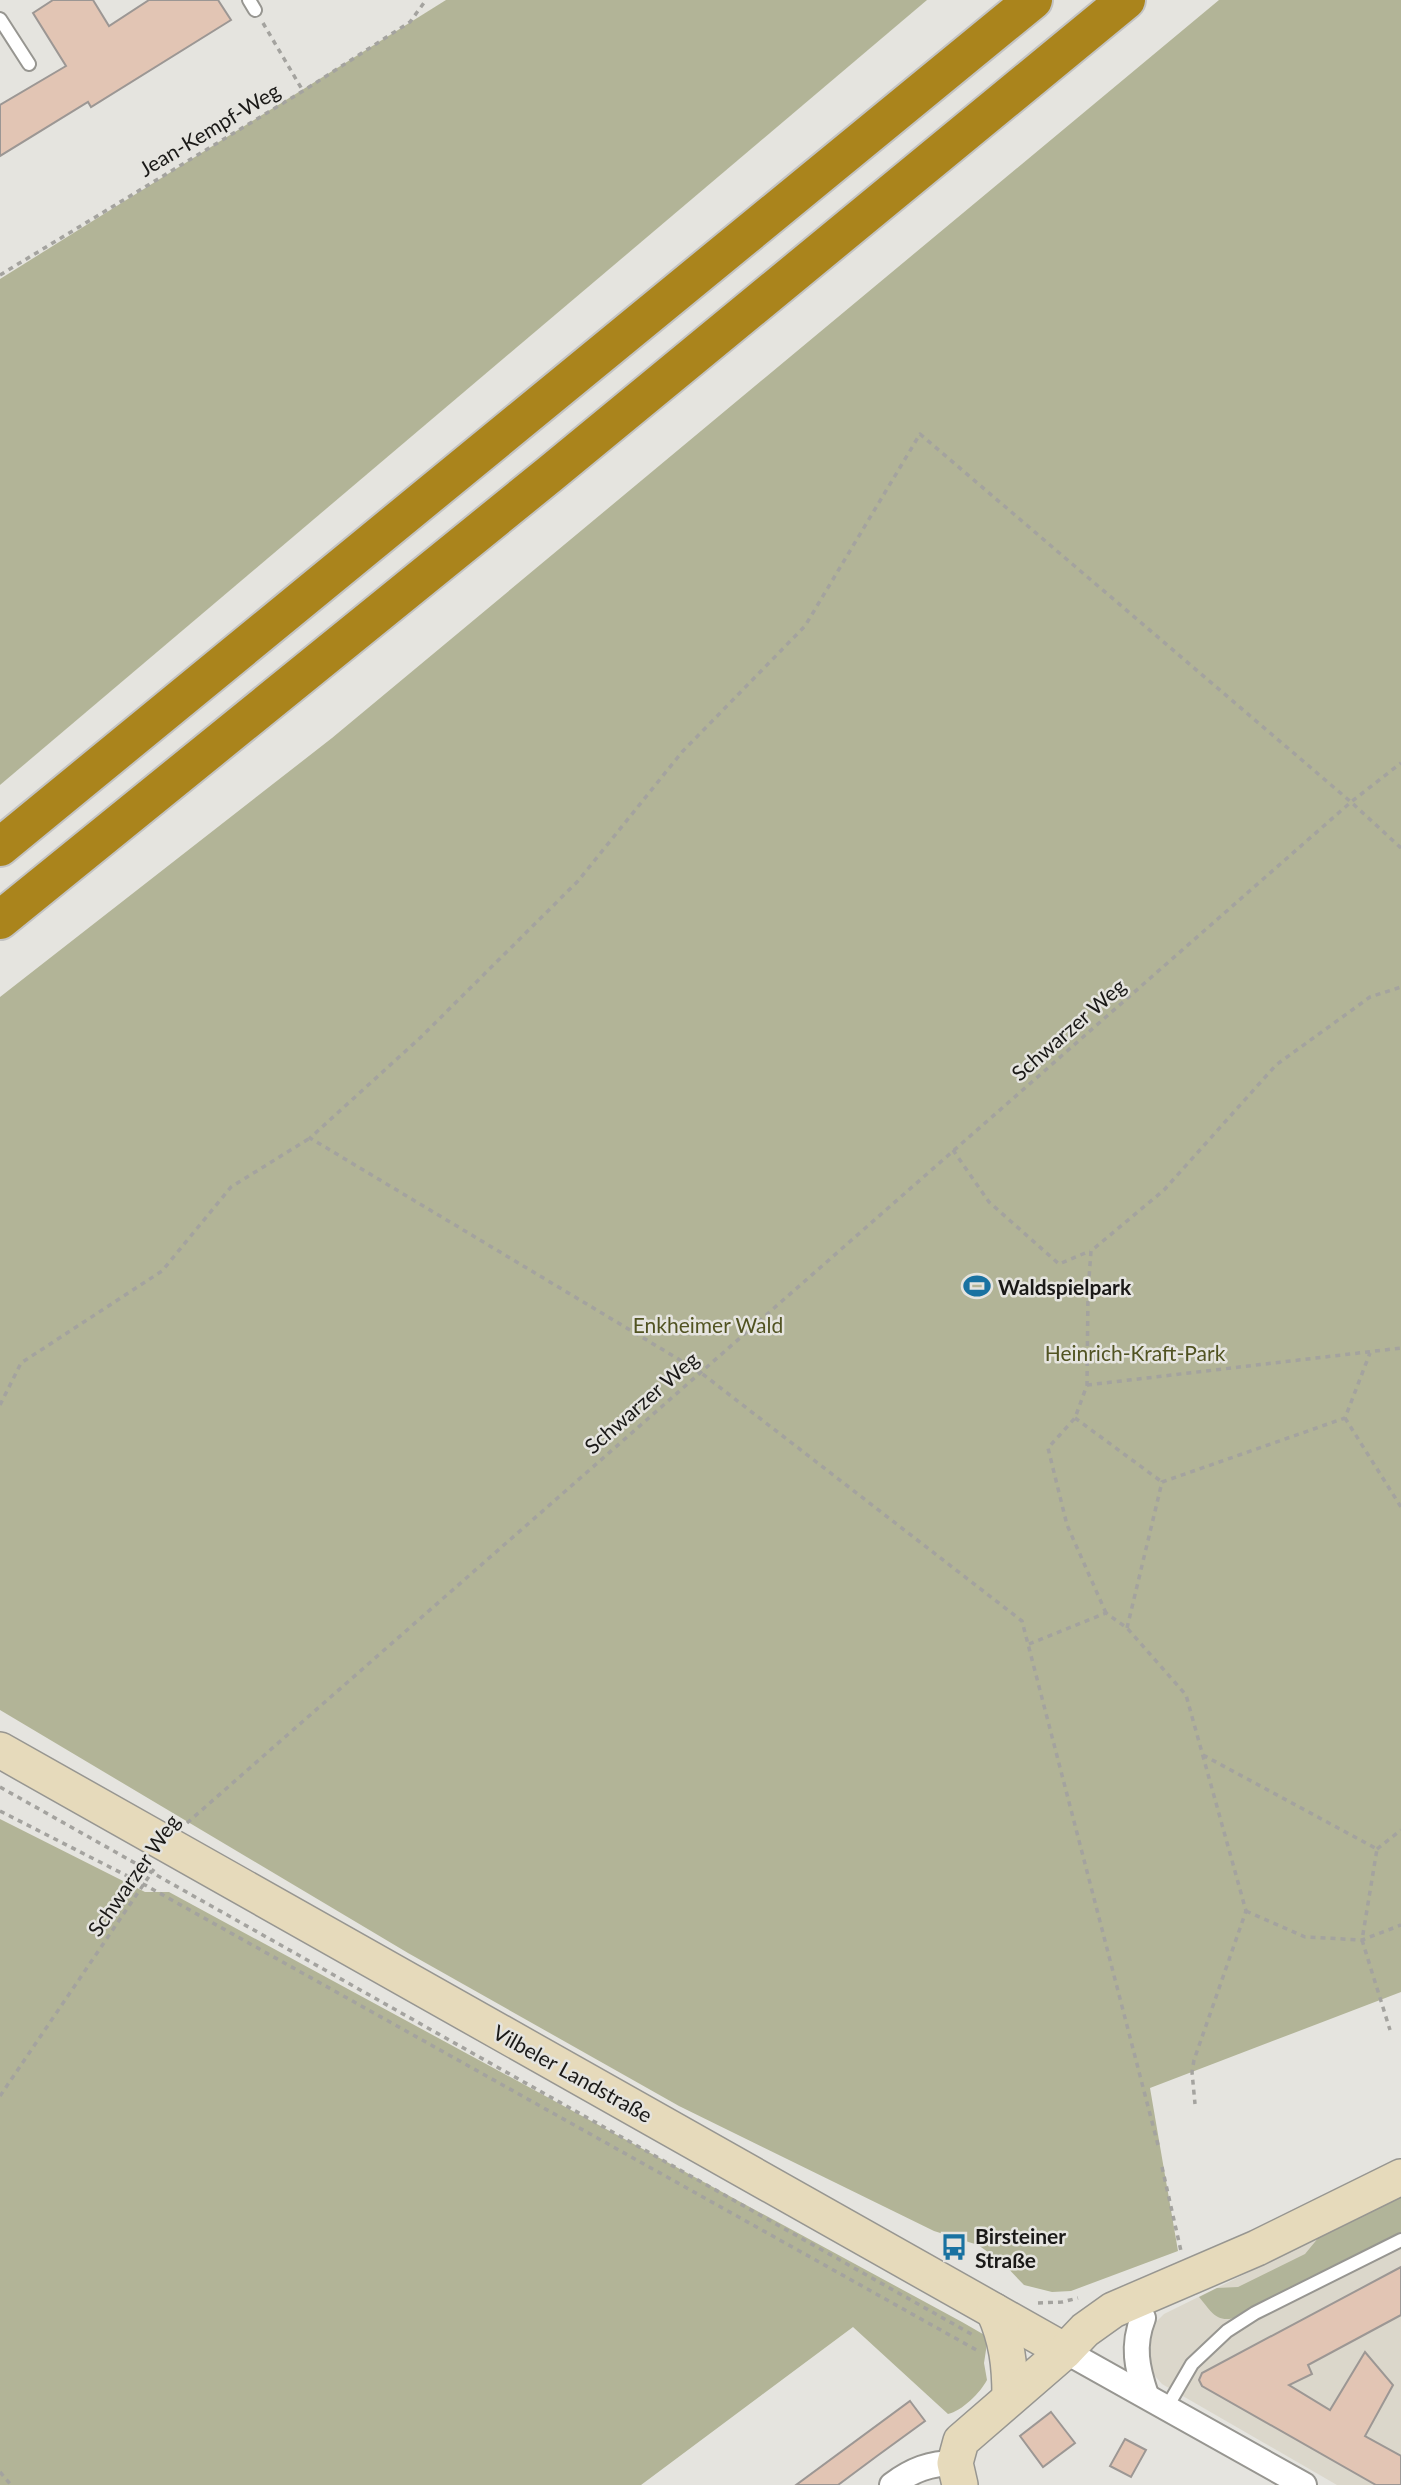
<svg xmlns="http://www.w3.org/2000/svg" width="1401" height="2485" font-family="Lato,sans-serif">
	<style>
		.built { fill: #dbd7cb }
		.green { fill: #b1b499 }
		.forest { fill: #b2b497 }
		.building { fill: #e2c5b4; stroke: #9c9794; stroke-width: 2 }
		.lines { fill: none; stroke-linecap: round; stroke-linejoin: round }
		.lane-casing { stroke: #979691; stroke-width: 16 }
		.street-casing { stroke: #979691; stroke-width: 28 }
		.secondary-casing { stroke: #979691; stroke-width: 38 }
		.highway-casing { stroke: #c3c3c3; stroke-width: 42 }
		.path { stroke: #a4a39f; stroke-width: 3.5; stroke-dasharray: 5 5; stroke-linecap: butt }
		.lane { stroke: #fff; stroke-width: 12 }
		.street { stroke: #fff; stroke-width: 24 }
		.secondary { stroke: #e6dabb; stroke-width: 35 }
		.highway { stroke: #aa841c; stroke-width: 38 }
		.labels { text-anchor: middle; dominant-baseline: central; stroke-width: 5; stroke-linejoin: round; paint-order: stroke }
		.street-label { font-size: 21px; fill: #1a1917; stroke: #e5e4df }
		.poi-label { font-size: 21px; font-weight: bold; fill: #1a1917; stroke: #e5e4df; text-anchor: start }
		.park-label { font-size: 21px; fill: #515322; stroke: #e5e4df }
	</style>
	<rect width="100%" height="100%" fill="#e5e4df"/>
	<path class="built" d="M1401 2197V2485H1337L1162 2384 1155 2376 1149 2367 1148 2330 1164 2314Z"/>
	<path class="green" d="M1401 2197V2234L1334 2266 1238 2317C1216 2324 1212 2312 1199 2297L1217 2288 1238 2287 1305 2254 1319 2237Z"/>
	<g class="forest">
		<path d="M446 0H927L0 785V279Z"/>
		<path d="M1219 0H1401V1992L1150 2088 1178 2251 1071 2291 1052 2292 1024 2285 1002 2262 978 2245 934 2231 679 2106 408 1953 0 1710V997L332 738Z"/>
		<path d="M0 1819 145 1892H169L962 2322 988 2337 984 2363 987 2380C980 2393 962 2411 948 2414L853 2327 641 2485H0Z"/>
	</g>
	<g class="building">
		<path d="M53 0H93L109 26 149 0H218L231 20 91 107 88 102 0 156V105L66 66 33 13Z"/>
		<path d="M1401 2267V2315L1308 2365 1312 2374 1289 2385 1330 2410 1365 2352 1393 2385 1365 2436 1401 2456V2485H1376L1202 2386 1199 2380 1202 2373Z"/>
		<path d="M910 2401 925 2421 877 2456 838 2485H796Z"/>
		<path d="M1051 2412 1075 2443 1043 2467 1020 2436Z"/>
		<path d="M1125 2439 1146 2450 1131 2477 1110 2466Z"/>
	</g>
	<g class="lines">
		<defs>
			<g id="lane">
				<path d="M249 0 255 10"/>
				<path d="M0 19 29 64"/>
				<path d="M1167 2407 1192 2364 1227 2331 1255 2313 1401 2240"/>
			</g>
			<g id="street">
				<path d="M1143 2318C1132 2346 1137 2368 1146 2395"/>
				<path d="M1065 2351 1304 2485"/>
				<path d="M892 2485C912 2470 930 2463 955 2463"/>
			</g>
			<g id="secondary">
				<path d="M0 1750 1065 2351"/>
				<path d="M994 2311C1007 2340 1010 2365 1010 2397"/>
				<path d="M960 2485 955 2463 961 2441 1065 2351 1085 2330 1113 2310 1257 2248 1401 2177"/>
			</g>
			<g id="highway">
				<path d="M0 847 1033 0"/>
				<path d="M0 920 550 474 1126 0"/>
			</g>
		</defs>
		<use href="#lane" class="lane-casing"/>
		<use href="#street" class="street-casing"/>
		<use href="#secondary" class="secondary-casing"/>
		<use href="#highway" class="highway-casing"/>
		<g class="path">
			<path d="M263 23 303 91"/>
			<path d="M0 275 303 91 410 22 426 0"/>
			<path d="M953 1150 989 1202 1059 1264 1090 1251"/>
			<path d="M1087 1385 1401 1348"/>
			<path d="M0 1405 21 1363 162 1271 231 1187 310 1138"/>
			<path d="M1075 1418 1162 1482"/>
			<path d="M1345 1418 1401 1507"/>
			<path d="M1106 1613 1067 1525 1048 1448 1075 1418 1087 1385 1088 1292 1091 1251 1164 1190 1276 1065 1370 997 1401 987"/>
			<path d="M1127 1628 1162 1482 1345 1418 1370 1353"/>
			<path d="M1029 1644 1106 1613 1127 1628 1186 1695 1246 1911 1194 2060 1192 2072 1195 2104"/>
			<path d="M1203 1755 1377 1849 1362 1940 1390 2030"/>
			<path d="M0 1787 973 2335"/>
			<path d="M0 1811 145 1885 980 2352"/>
			<path d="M187 1823 1351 802 1401 763"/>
			<path d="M1377 1849 1401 1830"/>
			<path d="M1246 1911 1305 1937 1362 1940 1401 1925"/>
			<path d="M0 2096 154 1869"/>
			<path d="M1158 2145 1022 1621 700 1372 310 1138 421 1037 578 881 682 752 805 626 920 434 1351 802 1401 848"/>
			<path d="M1162 2167 1181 2251"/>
			<path d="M1038 2303 1062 2302 1078 2298"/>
			<path d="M0 2472 11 2485"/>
		</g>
		<use href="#lane" class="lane"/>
		<use href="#street" class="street"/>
		<use href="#secondary" class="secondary"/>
		<use href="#highway" class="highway"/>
	</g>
	<defs>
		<symbol id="stadium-bare" viewBox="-9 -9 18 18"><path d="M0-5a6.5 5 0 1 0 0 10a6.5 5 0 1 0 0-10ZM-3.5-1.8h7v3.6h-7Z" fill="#1972a1" stroke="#e5e4df" stroke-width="2.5" paint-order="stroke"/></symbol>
		<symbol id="bus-bare" viewBox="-9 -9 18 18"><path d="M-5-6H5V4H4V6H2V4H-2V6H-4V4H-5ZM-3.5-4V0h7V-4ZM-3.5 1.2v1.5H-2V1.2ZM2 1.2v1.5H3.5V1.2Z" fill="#1972a1" stroke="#e5e4df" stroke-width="2.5" paint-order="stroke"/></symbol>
	</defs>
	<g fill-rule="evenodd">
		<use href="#stadium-bare" x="958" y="1267" width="38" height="38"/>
		<use href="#bus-bare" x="935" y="2228" width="38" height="38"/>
	</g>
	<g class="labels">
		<g class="street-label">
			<text transform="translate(209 129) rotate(-31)">Jean-Kempf-Weg</text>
			<text transform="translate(1068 1029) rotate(-41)">Schwarzer Weg</text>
			<text transform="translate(641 1402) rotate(-41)">Schwarzer Weg</text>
			<text transform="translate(133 1875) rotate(-55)">Schwarzer Weg</text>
			<text transform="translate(573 2073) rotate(29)">Vilbeler Landstraße</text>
		</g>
		<g class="poi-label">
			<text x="998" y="1286">Waldspielpark</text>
			<text x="975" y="2235">Birsteiner<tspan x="975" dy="24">Straße</tspan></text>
		</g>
		<g class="park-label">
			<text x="708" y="1324">Enkheimer Wald</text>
			<text x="1135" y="1352">Heinrich-Kraft-Park</text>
		</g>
	</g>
</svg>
